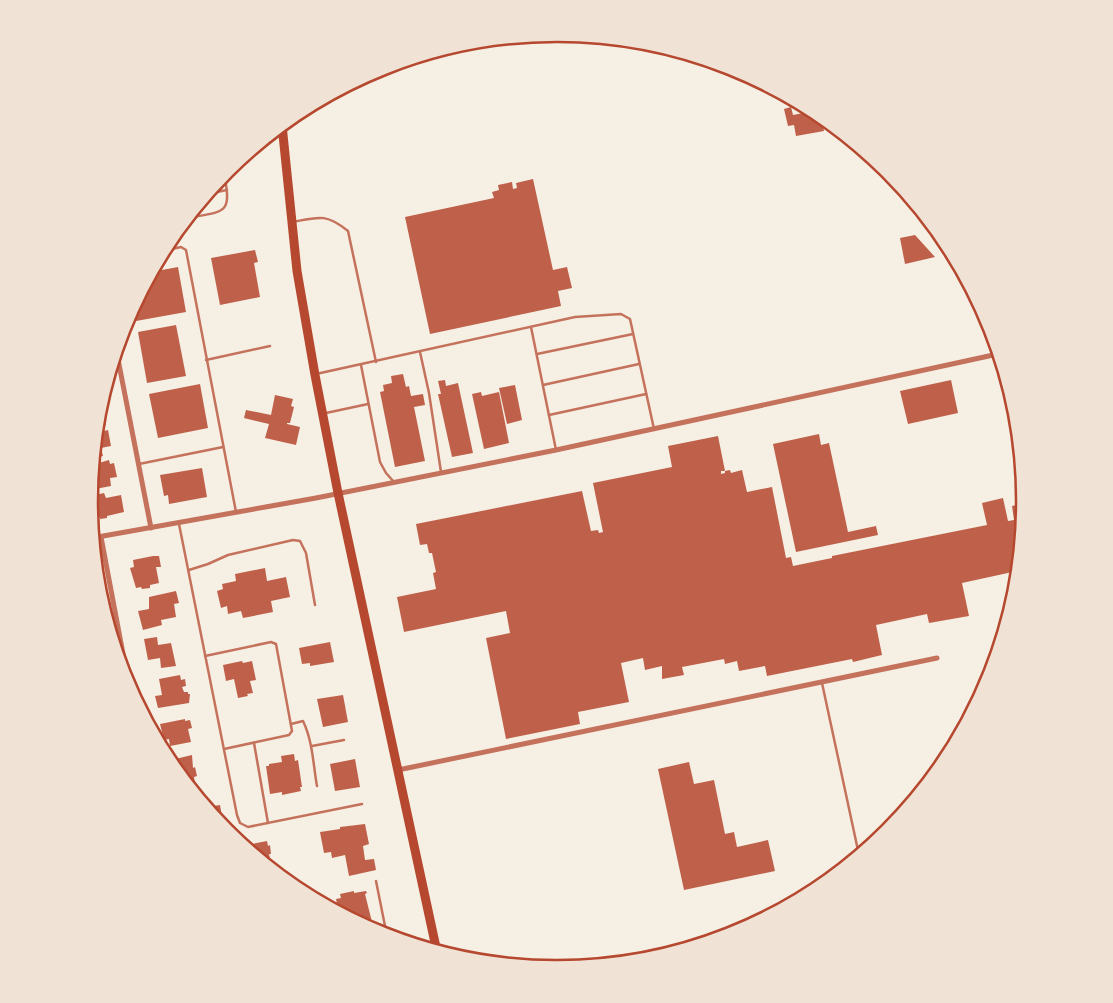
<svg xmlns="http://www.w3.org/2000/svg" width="1113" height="1003" font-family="'Fira Sans',sans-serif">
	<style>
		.building { fill: #bf614a }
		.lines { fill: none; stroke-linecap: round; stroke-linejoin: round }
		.path { stroke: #b5482f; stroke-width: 2 }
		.service { stroke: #c5725c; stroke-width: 2.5 }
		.minor { stroke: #c5725c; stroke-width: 5 }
		.primary { stroke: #b5482f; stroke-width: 9 }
		.rim { fill: none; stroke: #b5482f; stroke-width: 2.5 }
	</style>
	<rect width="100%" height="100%" fill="#f6efe4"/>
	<g class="building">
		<path d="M791 107 793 115 814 111 817 113 821 116 824 131 796 136 794 125 788 126 784 109Z"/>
		<path d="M533 179 553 270 567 267 572 288 558 291 561 306 430 334 405 217 494 198 492 192 499 190 498 185 512 182 513 189 517 188 516 183Z"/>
		<path d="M915 235 935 257 905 264 900 238Z"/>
		<path d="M255 250 258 262 254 263 260 297 220 305 211 258Z"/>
		<path d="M178 267 186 312 136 321 133 306 151 272Z"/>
		<path d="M176 325 186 376 147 383 138 332Z"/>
		<path d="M403 374 406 387 409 386 411 396 423 394 425 405 414 407 425 461 395 467 380 392 384 391 383 385 392 383 391 376Z"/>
		<path d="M445 380 446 386 458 383 473 453 452 457 438 394H441L438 381Z"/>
		<path d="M951 380 958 413 908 424 900 391Z"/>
		<path d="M200 384 208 428 158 438 149 394Z"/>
		<path d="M515 385 522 420 507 424 499 388Z"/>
		<path d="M481 392 482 396 499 392 509 443 484 449 472 394Z"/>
		<path d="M275 395 293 399 291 406 294 407 290 423H287V424L300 427 296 445 265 438 269 424 244 418 246 410 271 415Z"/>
		<path d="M102 396 105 411H102L104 413 106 425 96 427 98 410Z"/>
		<path d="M108 430 111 446 101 448 103 456 93 458 96 433Z"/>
		<path d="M819 434 821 445 829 443 848 532 876 526 878 535 796 552 773 444Z"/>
		<path d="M718 436 725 471H721V474L725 473V471L730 470 731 473 742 470 747 492 772 487 786 558 791 557 793 566 832 558V556L987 525 982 503 1003 498 1008 521 1014 520 1012 506 1021 504 1023 512 1017 571 962 583 969 616 929 623 927 614 876 625 882 655 853 662 852 659 767 676 765 666 739 671 737 661 725 664 724 659 682 667 684 675 662 679V666L645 670 643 658 621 663 629 702 578 712 580 724 506 739 486 638 510 633 506 611 404 632 397 597 436 589 433 573 436 572 432 553H429L427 544 420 545 416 524 582 491 591 531 598 530 599 533 603 532 593 483 672 467 668 446Z"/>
		<path d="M109 460 110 464 114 463 117 477 110 478 111 486 90 490 92 465Z"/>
		<path d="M202 468 207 497 169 504 168 495 164 496 160 475Z"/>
		<path d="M104 493 106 498 121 495 124 512 107 516V518L100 519V517L91 519 89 498H91V496Z"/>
		<path d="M153 556H159L161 567H156L159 583 150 585V588L142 589 141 587 136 588 130 568 134 567 133 560Z"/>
		<path d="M265 568 267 581 286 577 290 597 271 601 273 612 243 618 241 611 228 614 227 606 221 608 217 591 223 589 222 584 236 581 235 574Z"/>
		<path d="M176 591 179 603 174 604 176 617 161 620 162 625 143 630 138 611 149 609V597Z"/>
		<path d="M157 637 158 645 171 643 176 666 161 668 160 658 148 660 144 639Z"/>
		<path d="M330 642 334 662 310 666V663L302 664 299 648Z"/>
		<path d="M242 661 243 663 252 661 256 680 250 681 253 693 247 694 248 696 238 698 234 679 226 681 223 665Z"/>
		<path d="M180 675 181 680 185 679 186 686 182 687 184 692H188V694H190L189 703 158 708 155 696 162 695 159 679Z"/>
		<path d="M343 695 348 722 323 727 317 699Z"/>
		<path d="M185 719V721L190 720 192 728 188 729 191 742 170 746 169 739 164 740 160 724Z"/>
		<path d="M294 754 295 761 298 760 302 787H300L301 791 282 795V792L270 794 266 766H269V764L282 762 281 756Z"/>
		<path d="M192 755 193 768 195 767 197 776 194 777 195 783 187 785 171 766V760Z"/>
		<path d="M355 759 360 787 335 791 330 764Z"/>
		<path d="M689 762 694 784 714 780 725 834 734 832 737 847 768 840 775 871 684 890 658 769Z"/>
		<path d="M204 793 207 807 220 805 223 822 218 823 195 794Z"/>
		<path d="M365 824 369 844 363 846 365 860 374 859 376 870 349 876 345 855 332 858 331 852 324 853 320 832 340 829V827Z"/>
		<path d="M267 841 268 846 270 845 271 854H269L272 868 270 869 242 846Z"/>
		<path d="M354 891V893L366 891 367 893 365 894 372 922 370 923 372 931 339 913 336 899 341 898 340 894Z"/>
	</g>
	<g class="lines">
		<path class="path" d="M198 205 208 203 207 200"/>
		<g class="service">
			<path d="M206 194 227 190"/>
			<path d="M187 218C226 211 232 215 224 173"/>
			<path d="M293 222C318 217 326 213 348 231L376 362"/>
			<path d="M163 251 181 247 186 250 236 512"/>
			<path d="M531 327 556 450"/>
			<path d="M420 352 429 393 441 472"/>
			<path d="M537 354 633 334"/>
			<path d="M206 360 270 346"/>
			<path d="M361 365 380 462 386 473 394 482"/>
			<path d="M316 374 575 317 621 314 630 319 654 429"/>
			<path d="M543 385 639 364"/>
			<path d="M326 413 368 404"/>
			<path d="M549 415 646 394"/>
			<path d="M139 464 223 447"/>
			<path d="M179 524 237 815 240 823 248 827 362 804"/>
			<path d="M189 570 208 564 228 555 293 540 300 541 306 553 315 605"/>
			<path d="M205 656 271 642 276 644 292 731 289 735 224 749"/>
			<path d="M822 683 859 855"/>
			<path d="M291 724 303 721C313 742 313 764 317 786"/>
			<path d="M254 743 268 823"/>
			<path d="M312 746 344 740"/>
			<path d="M376 881 387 936"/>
		</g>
		<g class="minor">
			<path d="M116 349 151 528"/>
			<path d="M101 537 130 691"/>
			<path d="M92 538 316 498 556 450 998 354"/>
			<path d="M398 770 937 658"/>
		</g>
		<path class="primary" d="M282 125 297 271 315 375 338 493 437 952"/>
	</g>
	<path d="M0 0H1113V1003H0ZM98 501a459 459 0 1 1 918 0a459 459 0 1 1-918 0Z" fill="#f1e2d6" fill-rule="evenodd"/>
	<path class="rim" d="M98 501a459 459 0 1 1 918 0a459 459 0 1 1-918 0Z"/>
</svg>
